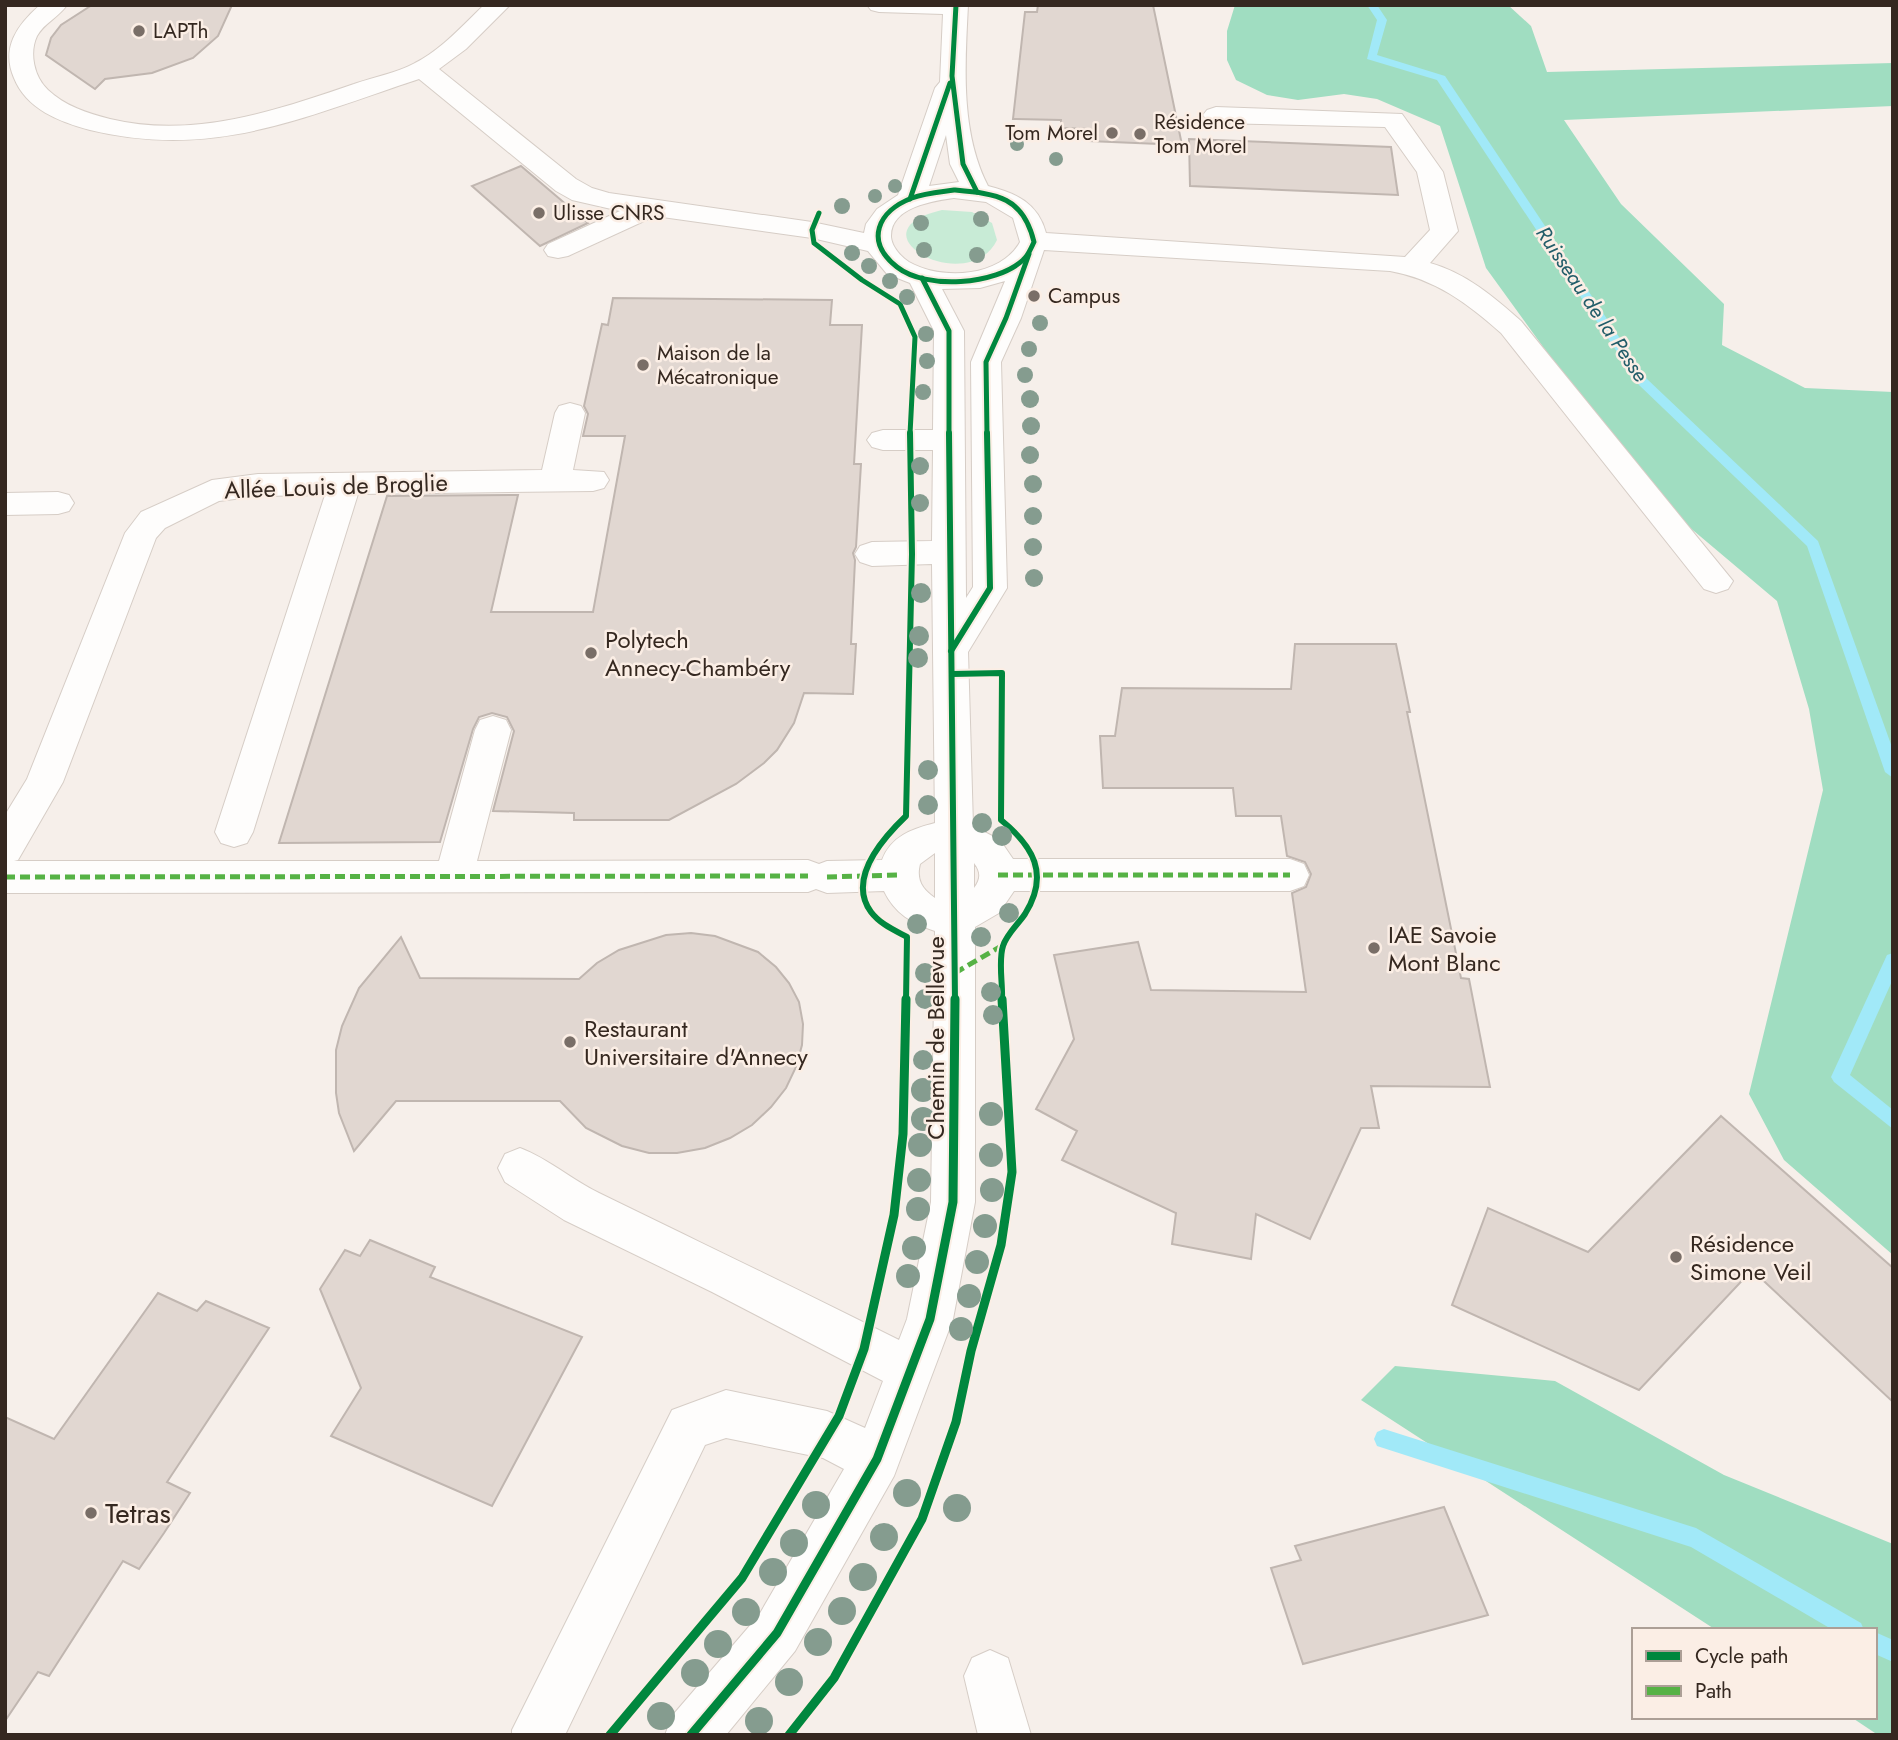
<svg xmlns="http://www.w3.org/2000/svg" width="1898" height="1740" font-family="Jost,sans-serif">
	<style>
		.green { fill: #c8ebd6 }
		.forest { fill: #a0ddc1 }
		.lines { fill: none; stroke-linecap: round; stroke-linejoin: round }
		.stream { fill: #a1e9f8; fill-rule: evenodd }
		.building { fill: #e1d7d1; stroke: #c0b6b0; stroke-width: 2 }
		.minor-casing { stroke: #d6cdc6; stroke-width: 2 }
		.minor { fill: #fefdfc; fill-rule: evenodd }
		.quiet { stroke: #56b245; stroke-width: 5; stroke-dasharray: 10 5; stroke-linecap: butt }
		.cycleway-far2-casing { stroke: #fbeee5; stroke-width: 9 }
		.cycleway-far1-casing { stroke: #fbeee5; stroke-width: 10 }
		.cycleway-casing { stroke: #fbeee5; stroke-width: 13 }
		.cycleway-far2 { stroke: #00873e; stroke-width: 5 }
		.cycleway-far1 { stroke: #00873e; stroke-width: 6 }
		.cycleway { stroke: #00873e; stroke-width: 9 }
		.tree { fill: #859c8f }
		.poi-dot { fill: #796e67; stroke: #fbeee5; stroke-width: 2.5 }
		.labels { text-anchor: middle; dominant-baseline: central; stroke-width: 5; stroke-linejoin: round; paint-order: stroke }
		.far-poi-label { font-size: 21px; fill: #352820; stroke: #fbeee5; text-anchor: start }
		.far-water-label { font-size: 21px; font-style: italic; fill: #225d69; stroke: #fbeee5 }
		.street-label { font-size: 24px; fill: #352820; stroke: #fbeee5 }
		.poi-label { font-size: 24px; fill: #352820; stroke: #fbeee5; text-anchor: start }
		.near-poi-label { font-size: 28px; fill: #352820; stroke: #fbeee5; text-anchor: start }
	</style>
	<rect width="100%" height="100%" fill="#f6efea"/>
	<path class="green" d="M942 210 972 212 992 223 997 240C968 299 847 232 942 210Z"/>
	<g class="forest">
		<path d="M1235 5H1508L1531 26 1547 72 1893 63V106L1564 120 1621 204 1724 304 1722 345 1805 388 1893 392V1255L1784 1160 1749 1094 1823 790 1809 709 1777 601 1688 526 1580 398 1486 268 1440 126 1377 99 1344 94 1298 100 1267 95 1236 80 1227 60V31Z"/>
		<path d="M1395 1366 1555 1381 1724 1475 1893 1544V1735H1878L1851 1717H1875V1630H1716L1361 1400Z"/>
	</g>
	<g class="lines">
		<g class="stream">
			<path d="M1367 5H1377L1387 20 1377 55 1445 76 1647 379 1818 541 1893 750V778L1885 772 1807 546 1639 385 1437 80 1367 59 1377 20Z"/>
			<path d="M1893 953V979L1850 1075 1893 1110V1129L1834 1082 1831 1077 1887 955Z"/>
			<path d="M1384 1429 1696 1528 1861 1623 1864 1630H1833L1691 1547 1377 1446 1374 1439 1377 1432Z"/>
			<path d="M1875 1632 1893 1640V1662L1875 1654Z"/>
		</g>
	</g>
	<g class="building">
		<path d="M92 5H232L218 36 193 58 152 73 105 79 95 89 46 55 51 38 61 25Z"/>
		<path d="M1038 5H1153L1182 145 1089 141V129L1061 128V120L1013 119 1025 12H1037Z"/>
		<path d="M1189 139 1391 147 1398 195 1190 186Z"/>
		<path d="M521 166 588 223 540 246 472 186Z"/>
		<path d="M613 298 832 300 830 325H862L854 464H861L856 547 853 553 855 560 851 644H856L853 694 804 693 794 723 777 750 764 763 736 784 669 820H574V813L493 811 514 731 507 717 492 713 479 717 473 729 440 842 279 843 387 496 518 495 491 612H593L625 436H583L588 414 584 406 602 324 608 325Z"/>
		<path d="M1295 644H1396L1410 712H1407L1461 978 1469 979 1490 1087 1371 1086 1379 1128H1361L1310 1239 1256 1214 1251 1259 1172 1244 1176 1213 1062 1160 1077 1131 1036 1109 1074 1039 1054 955 1138 942 1151 990 1306 992 1292 893 1306 887 1311 874 1305 862 1287 856 1281 816H1236L1233 788H1103L1100 736H1115L1122 688 1291 689Z"/>
		<path d="M691 933 715 936 758 952 776 967 789 983 799 1002 803 1024 802 1045 796 1067 786 1088 771 1107 752 1125 730 1138 705 1148 677 1153H649L622 1146 586 1128 560 1101H396L354 1151 339 1113 336 1093V1050L342 1026 359 988 401 937 420 978 579 979 597 963 619 950 666 935Z"/>
		<path d="M1721 1116 1893 1268V1402L1752 1270 1639 1390 1452 1305 1488 1208 1588 1252Z"/>
		<path d="M370 1240 435 1267 430 1277 582 1337 492 1506 331 1436 361 1388 320 1289 345 1250 360 1256Z"/>
		<path d="M158 1293 197 1311 206 1301 269 1328 167 1482 190 1493 164 1533 139 1569 123 1561 49 1676 38 1672 5 1721V1417L54 1439Z"/>
		<path d="M1444 1507 1488 1615 1303 1664 1271 1568 1301 1560 1295 1546Z"/>
	</g>
	<g class="lines">
		<defs>
			<g id="minor">
				<path d="M40 5H67C59 17 44 23 37 36 29 53 34 77 48 90 65 106 87 113 110 119 193 139 275 111 354 84 373 77 397 73 415 63 441 50 463 25 484 5H510L466 49 439 69 576 179 592 188 609 193 812 222 864 233 866 224 877 209 898 195 935 88 940 82 943 14 879 12 871 10 867 5H968C965 64 960 132 988 186 1016 193 1038 203 1046 233L1405 257 1430 230 1417 172 1385 127 1216 123 1207 120 1203 115 1207 110 1216 107 1402 114 1443 172 1458 231 1430 263C1466 273 1494 297 1521 321L1733 581 1728 589 1716 593 1704 589 1501 333C1467 303 1435 279 1390 271L1044 250 1021 318 1001 362 1007 588 968 652 973 826 1000 840 1013 859H1290L1304 864 1309 875 1304 886 1290 891H1014L999 913 975 927V1202L953 1319 894 1476 795 1651 726 1735H665L672 1716 759 1615 844 1469 823 1458 726 1438 705 1445 565 1735H512V1730L672 1410 726 1390 827 1411 865 1428 883 1381 712 1292 564 1220 505 1182 498 1168 505 1154 520 1148C549 1159 572 1180 599 1193 699 1242 800 1290 899 1340L907 1319 931 1202 935 931C912 923 895 914 884 891L827 893 816 889 808 892 5 893V815L27 779 125 533 141 512 212 480 258 474 542 470 555 413 559 406 570 403 581 406 585 413 573 470 604 472 609 480 604 488 593 491 358 494 253 832 247 843 234 847 221 843 215 832 325 495 258 496 219 501 165 528 156 538 63 782 18 860 14 861H439L475 730 480 720 493 716 506 720 511 730 477 861 808 860 819 864 827 861 882 860C891 836 912 829 935 823L932 564 872 566 860 562 855 554 860 546 872 542 932 541 933 450H883L872 447 867 440 872 433 883 430H933L934 331 910 283 887 274 868 251 812 238 655 216 568 256 558 258 548 256 544 250 548 244 620 211 572 200 556 191 419 79C304 117 214 160 90 130 60 122 26 109 14 78 1 48 17 25 40 5ZM946 135 950 164 959 182 929 186ZM954 198 986 202 1013 218 1020 242C1001 277 942 281 909 262 901 257 892 247 891 237 890 207 933 201 954 198ZM1005 281 971 362 973 587 966 598 964 331 942 289 980 288ZM935 853V898C922 889 916 880 920 864ZM974 863C981 872 981 879 974 888Z"/>
				<path d="M58 492 69 495 74 503 69 511 58 514 5 515V493Z"/>
				<path d="M990 1650 1008 1658 1031 1735H978L964 1676 972 1658Z"/>
			</g>
		</defs>
		<use href="#minor" class="minor-casing"/>
		<use href="#minor" class="minor"/>
		<g class="quiet">
			<path d="M998 875H1290"/>
			<path d="M5 877 808 876"/>
			<path d="M827 877 897 875"/>
			<path d="M955 973 1003 945"/>
		</g>
		<defs>
			<g id="cycleway-far2">
				<path d="M956 5 952 76 963 164 977 192"/>
				<path d="M954 190C997 194 1023 196 1034 242 1031 248 1028 256 1023 260 996 285 926 290 897 267 864 241 878 211 912 198 925 193 940 192 954 190Z"/>
				<path d="M910 199 950 83"/>
				<path d="M819 213 812 230 814 243 862 280 900 304 915 337 910 434"/>
				<path d="M922 278 949 331V434"/>
				<path d="M987 434 986 362 1006 318 1029 254"/>
			</g>
			<g id="cycleway-far1">
				<path d="M949 433 955 1001"/>
				<path d="M951 651 990 588 987 433"/>
				<path d="M952 674 1002 673 1001 820C1033 846 1050 874 1025 914 1019 923 1006 935 1003 946 998 961 1003 984 1002 1001"/>
				<path d="M906 1001 907 937C894 930 880 924 871 912 847 879 883 838 906 816L912 554 910 433"/>
			</g>
			<g id="cycleway">
				<path d="M610 1735 742 1578 839 1416 864 1349 894 1215 903 1134 906 999"/>
				<path d="M691 1735 777 1633 877 1459 930 1319 953 1202 955 999"/>
				<path d="M789 1735 834 1678 922 1519 956 1422 971 1351 1001 1245 1012 1172 1002 999"/>
			</g>
		</defs>
		<use href="#cycleway-far2" class="cycleway-far2-casing"/>
		<use href="#cycleway-far1" class="cycleway-far1-casing"/>
		<use href="#cycleway" class="cycleway-casing"/>
		<use href="#cycleway-far2" class="cycleway-far2"/>
		<use href="#cycleway-far1" class="cycleway-far1"/>
		<use href="#cycleway" class="cycleway"/>
	</g>
	<g class="tree">
		<circle cx="1017" cy="144" r="7"/>
		<circle cx="1056" cy="159" r="7"/>
		<circle cx="895" cy="186" r="7"/>
		<circle cx="875" cy="196" r="7"/>
		<circle cx="842" cy="206" r="8"/>
		<circle cx="981" cy="219" r="8"/>
		<circle cx="921" cy="223" r="8"/>
		<circle cx="924" cy="250" r="8"/>
		<circle cx="852" cy="253" r="8"/>
		<circle cx="977" cy="255" r="8"/>
		<circle cx="869" cy="266" r="8"/>
		<circle cx="890" cy="281" r="8"/>
		<circle cx="907" cy="297" r="8"/>
		<circle cx="1040" cy="323" r="8"/>
		<circle cx="926" cy="334" r="8"/>
		<circle cx="1029" cy="349" r="8"/>
		<circle cx="927" cy="361" r="8"/>
		<circle cx="1025" cy="375" r="8"/>
		<circle cx="923" cy="392" r="8"/>
		<circle cx="1030" cy="399" r="9"/>
		<circle cx="1031" cy="426" r="9"/>
		<circle cx="1030" cy="455" r="9"/>
		<circle cx="920" cy="466" r="9"/>
		<circle cx="1033" cy="484" r="9"/>
		<circle cx="920" cy="503" r="9"/>
		<circle cx="1033" cy="516" r="9"/>
		<circle cx="1033" cy="547" r="9"/>
		<circle cx="1034" cy="578" r="9"/>
		<circle cx="921" cy="593" r="10"/>
		<circle cx="919" cy="636" r="10"/>
		<circle cx="918" cy="658" r="10"/>
		<circle cx="928" cy="770" r="10"/>
		<circle cx="928" cy="805" r="10"/>
		<circle cx="982" cy="823" r="10"/>
		<circle cx="1002" cy="836" r="10"/>
		<circle cx="1009" cy="913" r="10"/>
		<circle cx="917" cy="924" r="10"/>
		<circle cx="981" cy="937" r="10"/>
		<circle cx="925" cy="973" r="10"/>
		<circle cx="991" cy="992" r="10"/>
		<circle cx="925" cy="999" r="10"/>
		<circle cx="993" cy="1015" r="10"/>
		<circle cx="923" cy="1060" r="10"/>
		<circle cx="923" cy="1090" r="12"/>
		<circle cx="991" cy="1114" r="12"/>
		<circle cx="923" cy="1119" r="12"/>
		<circle cx="920" cy="1145" r="12"/>
		<circle cx="991" cy="1155" r="12"/>
		<circle cx="919" cy="1180" r="12"/>
		<circle cx="992" cy="1190" r="12"/>
		<circle cx="918" cy="1209" r="12"/>
		<circle cx="985" cy="1226" r="12"/>
		<circle cx="914" cy="1248" r="12"/>
		<circle cx="977" cy="1262" r="12"/>
		<circle cx="908" cy="1276" r="12"/>
		<circle cx="969" cy="1296" r="12"/>
		<circle cx="961" cy="1329" r="12"/>
		<circle cx="907" cy="1493" r="14"/>
		<circle cx="816" cy="1505" r="14"/>
		<circle cx="957" cy="1508" r="14"/>
		<circle cx="884" cy="1537" r="14"/>
		<circle cx="794" cy="1543" r="14"/>
		<circle cx="773" cy="1572" r="14"/>
		<circle cx="863" cy="1577" r="14"/>
		<circle cx="842" cy="1611" r="14"/>
		<circle cx="746" cy="1612" r="14"/>
		<circle cx="818" cy="1642" r="14"/>
		<circle cx="718" cy="1644" r="14"/>
		<circle cx="695" cy="1673" r="14"/>
		<circle cx="789" cy="1682" r="14"/>
		<circle cx="661" cy="1716" r="14"/>
		<circle cx="759" cy="1721" r="14"/>
	</g>
	<g class="poi-dot">
		<circle cx="139" cy="31" r="7"/>
		<circle cx="1112" cy="133" r="7"/>
		<circle cx="1140" cy="134" r="7"/>
		<circle cx="539" cy="213" r="7"/>
		<circle cx="1034" cy="296" r="7"/>
		<circle cx="643" cy="365" r="7"/>
		<circle cx="591" cy="653" r="7"/>
		<circle cx="1374" cy="948" r="7"/>
		<circle cx="570" cy="1042" r="7"/>
		<circle cx="1676" cy="1257" r="7"/>
		<circle cx="91" cy="1513" r="7"/>
	</g>
	<g class="labels">
		<g class="far-poi-label">
			<text x="153" y="31">LAPTh</text>
			<text x="1154" y="122">Résidence<tspan x="1154" dy="24">Tom Morel</tspan></text>
			<text x="1098" y="133" text-anchor="end">Tom Morel</text>
			<text x="553" y="213">Ulisse CNRS</text>
			<text x="1048" y="296">Campus</text>
			<text x="657" y="353">Maison de la<tspan x="657" dy="24">Mécatronique</tspan></text>
		</g>
		<g class="far-water-label">
			<text transform="translate(1592 304) rotate(56)">Ruisseau de la Pesse</text>
		</g>
		<g class="street-label">
			<text transform="translate(336 486) rotate(-2)">Allée Louis de Broglie</text>
			<text transform="translate(935 1038) rotate(-90)">Chemin de Bellevue</text>
		</g>
		<g class="poi-label">
			<text x="605" y="639">Polytech<tspan x="605" dy="28">Annecy-Chambéry</tspan></text>
			<text x="1388" y="934">IAE Savoie<tspan x="1388" dy="28">Mont Blanc</tspan></text>
			<text x="584" y="1028">Restaurant<tspan x="584" dy="28">Universitaire d'Annecy</tspan></text>
			<text x="1690" y="1243">Résidence<tspan x="1690" dy="28">Simone Veil</tspan></text>
		</g>
		<g class="near-poi-label">
			<text x="105" y="1513">Tetras</text>
		</g>
	</g>
	<rect width="1898" height="1740" fill="none" stroke="#352820" stroke-width="14"/>
	<rect x="1632" y="1628" width="245" height="91" fill="#fbeee5" stroke="#ac9f96" stroke-width="2"/>
	<rect x="1646" y="1651" width="35" height="10" fill="#00873e" stroke="#ac9f96" stroke-width="2"/>
	<text x="1695" y="1663" font-size="21" fill="#352820">Cycle path</text>
	<rect x="1646" y="1686" width="35" height="10" fill="#56b245" stroke="#ac9f96" stroke-width="2"/>
	<text x="1695" y="1698" font-size="21" fill="#352820">Path</text>
</svg>
